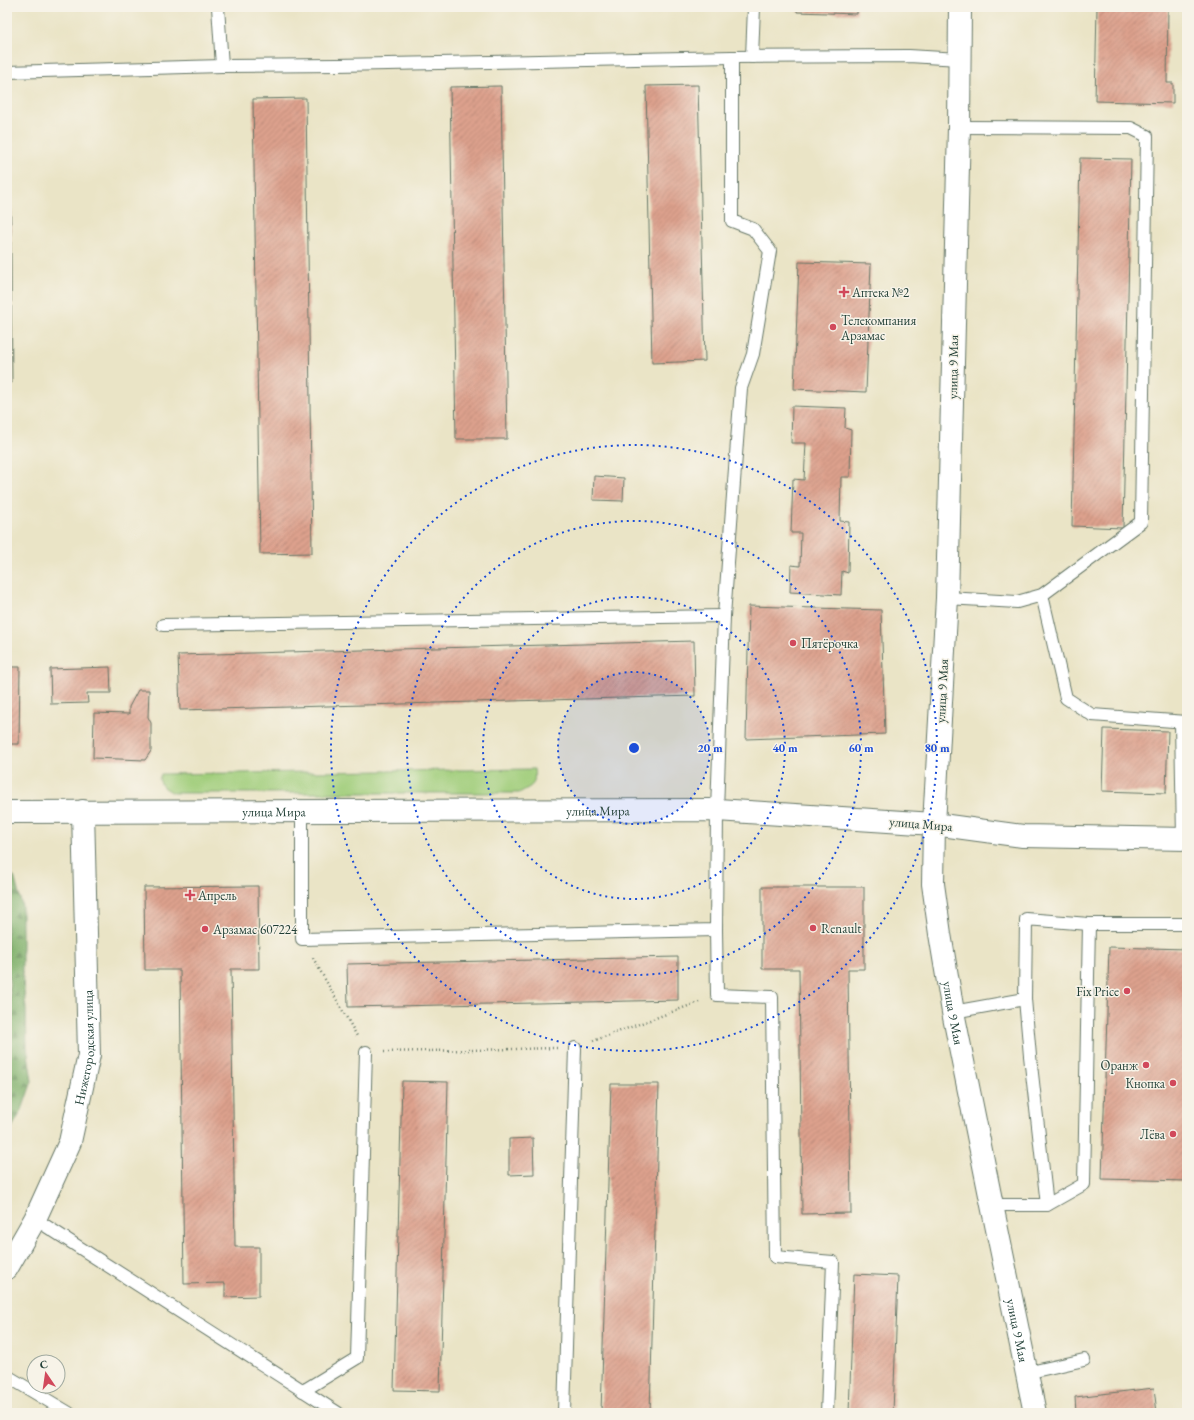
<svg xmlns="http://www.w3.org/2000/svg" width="1194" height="1420" font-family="'EB Garamond',serif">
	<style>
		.green { fill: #a1ce7c; stroke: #608658 }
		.forest { fill: url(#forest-firs); stroke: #507750 }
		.building { fill: url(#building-hatch) }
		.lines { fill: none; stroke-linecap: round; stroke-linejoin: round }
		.service-casing { stroke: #667767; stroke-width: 14 }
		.minor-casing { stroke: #667767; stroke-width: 24 }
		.tertiary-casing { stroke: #667767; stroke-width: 24 }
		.secondary-casing { stroke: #667767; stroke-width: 24 }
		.path { stroke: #667767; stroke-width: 2.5; stroke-dasharray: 1 3; stroke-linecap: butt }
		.service { stroke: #fff; stroke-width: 12 }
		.minor { stroke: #fff; stroke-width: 22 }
		.tertiary { stroke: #fff; stroke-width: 22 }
		.secondary { stroke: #fff; stroke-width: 22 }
		.ring { fill: none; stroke: #1d4ed8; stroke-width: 2; stroke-dasharray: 2 4 }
		.poi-dot { fill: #d1495b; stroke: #f7f3e8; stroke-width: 1.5 }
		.labels { text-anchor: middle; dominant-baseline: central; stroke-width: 3; stroke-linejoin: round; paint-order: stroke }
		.poi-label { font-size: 13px; fill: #1f3d34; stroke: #f7f3e8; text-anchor: start }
		.street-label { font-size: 13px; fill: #1f3d34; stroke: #f7f3e8 }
		.centre { fill: #1d4ed8; stroke: #f7f3e8; stroke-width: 2 }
		.ring-label { font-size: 12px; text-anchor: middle; font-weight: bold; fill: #1d4ed8; stroke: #f7f3e8; stroke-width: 3; stroke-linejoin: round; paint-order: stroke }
	</style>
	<defs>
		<pattern id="forest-firs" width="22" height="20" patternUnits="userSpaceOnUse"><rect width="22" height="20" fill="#80b16c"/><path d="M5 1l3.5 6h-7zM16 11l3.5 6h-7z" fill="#68915a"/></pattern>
		<pattern id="building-hatch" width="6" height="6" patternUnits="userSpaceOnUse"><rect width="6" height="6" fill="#dda18d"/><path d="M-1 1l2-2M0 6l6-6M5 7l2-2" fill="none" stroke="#b38474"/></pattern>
	</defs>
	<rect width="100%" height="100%" fill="#f7f3e8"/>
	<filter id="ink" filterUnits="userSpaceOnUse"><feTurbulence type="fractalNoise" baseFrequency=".025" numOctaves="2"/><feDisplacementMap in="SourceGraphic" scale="8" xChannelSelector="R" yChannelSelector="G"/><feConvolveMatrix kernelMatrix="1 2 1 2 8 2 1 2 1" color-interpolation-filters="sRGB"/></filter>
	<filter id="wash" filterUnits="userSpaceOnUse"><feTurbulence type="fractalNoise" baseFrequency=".012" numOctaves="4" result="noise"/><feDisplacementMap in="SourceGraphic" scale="16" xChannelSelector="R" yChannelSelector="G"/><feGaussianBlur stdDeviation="0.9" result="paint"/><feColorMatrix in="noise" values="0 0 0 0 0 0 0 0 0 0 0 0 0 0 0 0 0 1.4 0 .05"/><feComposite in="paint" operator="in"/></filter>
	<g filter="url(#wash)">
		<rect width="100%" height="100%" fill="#eae4c6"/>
		<path class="green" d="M534 769C536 786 533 785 519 793H173L162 786 159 779 161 774Z"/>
		<path class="forest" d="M7 875 14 876 22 906V971L26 1009 27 1047 32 1081 22 1110 7 1136V1084L9 1078 10 991 7 959Z"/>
		<g id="blocks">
			<g class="building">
				<path d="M797 7H857V14L797 12Z"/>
				<path d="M1097 7H1168L1167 83H1173V103L1095 101Z"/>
				<path d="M698 85 705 361 652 363 646 86Z"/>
				<path d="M501 86 507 439H456L450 87Z"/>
				<path d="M306 98 312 553 260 554 253 99Z"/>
				<path d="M7 138H10L12 383H7Z"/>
				<path d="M1080 158 1131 159 1123 528 1072 526Z"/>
				<path d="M799 262 871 264 866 392 794 389Z"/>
				<path d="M792 406 846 408 845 428 851 430 850 477H841L840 521 849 522 848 573 842 571 841 595 790 592 791 565 800 566 801 533H791L793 479 804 480 806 443H791Z"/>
				<path d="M594 476 624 478 623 501 593 500Z"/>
				<path d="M749 606 881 610 885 734 746 739Z"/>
				<path d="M694 641 695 696 180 710 178 655Z"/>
				<path d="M7 667H20L19 744H7Z"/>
				<path d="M110 667 111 693H87L88 703 51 704 50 669Z"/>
				<path d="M138 690H149L148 717 151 723V751L145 760 93 758 94 713 129 714V707Z"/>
				<path d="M1104 729 1168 731 1166 793 1102 791Z"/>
				<path d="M258 886 259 969H231L235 1247H259V1296L225 1297V1283L184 1284 180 970H145L144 887Z"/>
				<path d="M762 887H864V969H848L851 1213 802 1214 799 969H762Z"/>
				<path d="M1109 947 1187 949V1181L1102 1179Z"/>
				<path d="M678 957V1000L348 1007 347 964Z"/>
				<path d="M402 1081 448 1082 440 1391 394 1390Z"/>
				<path d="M611 1084H659L650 1413H601Z"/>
				<path d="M533 1138 534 1174 509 1175V1139Z"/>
				<path d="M854 1274 898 1276 893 1413H849Z"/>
				<path d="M1154 1388 1157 1413H1076L1075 1397Z"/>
			</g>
		</g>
	</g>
	<g filter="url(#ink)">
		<use href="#blocks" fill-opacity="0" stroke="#667767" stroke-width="1"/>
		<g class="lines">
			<defs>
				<g id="service">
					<path d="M218 7 222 66"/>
					<path d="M752 57 754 7"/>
					<path d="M7 72 222 66 337 65 732 57 909 56 959 59"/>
					<path d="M1042 595 1066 698 1092 715 1187 722"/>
					<path d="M947 598 1017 602 1042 595 1141 522 1147 136 1131 128 959 127"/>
					<path d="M163 625 724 616"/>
					<path d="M1181 722 1183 839"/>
					<path d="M302 811V939L716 930 717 810 724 616 741 388 753 354 770 251 753 229 732 221V57"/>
					<path d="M716 930 717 995 772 997 775 1257 833 1262 827 1413"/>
					<path d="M953 1012 1025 999"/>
					<path d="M992 1205H1047L1084 1184 1089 924"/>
					<path d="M1047 1205 1030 1056 1025 999 1026 919 1089 924H1187"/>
					<path d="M35 1219 338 1413"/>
					<path d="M1026 1373 1084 1360"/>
					<path d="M7 1376 69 1413"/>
					<path d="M303 1391 357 1358 366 1052"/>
					<path d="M564 1413 575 1048"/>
				</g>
				<path id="minor" d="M934 824 1023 836 1187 839"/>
				<g id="tertiary">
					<path id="s1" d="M7 812 717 810 934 824"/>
					<path id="s2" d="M7 1268 35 1219 70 1142 89 1055 83 811"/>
				</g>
				<g id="secondary">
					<path id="s3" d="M960 7 959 127 947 598 934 824 933 884 940 934 953 1012 992 1205 1035 1413"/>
				</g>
			</defs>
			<use href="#service" class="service-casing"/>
			<use href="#minor" class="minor-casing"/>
			<use href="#tertiary" class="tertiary-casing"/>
			<use href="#secondary" class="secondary-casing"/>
			<g class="path">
				<path d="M313 958 357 1036"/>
				<path d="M593 1041 699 1002"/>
				<path d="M384 1052 557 1048"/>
			</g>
			<use href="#service" class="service"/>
			<use href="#minor" class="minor"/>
			<use href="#tertiary" class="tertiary"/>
			<use href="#secondary" class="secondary"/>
		</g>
	</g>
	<circle cx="634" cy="748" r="76" fill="#1d4ed8" fill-opacity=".12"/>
	<g class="ring">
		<circle cx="634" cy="748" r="76"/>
		<circle cx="634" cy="748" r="151"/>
		<circle cx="634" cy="748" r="227"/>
		<circle cx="634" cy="748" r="303"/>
	</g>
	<g class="poi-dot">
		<path d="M842 286h4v4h4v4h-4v4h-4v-4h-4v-4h4z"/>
		<circle cx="833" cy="327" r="4"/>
		<circle cx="793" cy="643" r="4"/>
		<path d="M188 889h4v4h4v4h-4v4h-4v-4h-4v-4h4z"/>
		<circle cx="813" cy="928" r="4"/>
		<circle cx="205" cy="929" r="4"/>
		<circle cx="1127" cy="991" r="4"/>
		<circle cx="1146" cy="1065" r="4"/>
		<circle cx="1173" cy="1083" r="4"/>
		<circle cx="1173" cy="1134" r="4"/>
	</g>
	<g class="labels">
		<g class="poi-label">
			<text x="852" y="292">Аптека №2</text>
			<text x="841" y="320">Телекомпания<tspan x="841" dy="15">Арзамас</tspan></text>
			<text x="801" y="643">Пятёрочка</text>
			<text x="198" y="895">Апрель</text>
			<text x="821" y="928">Renault</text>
			<text x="213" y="929">Арзамас 607224</text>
			<text x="1119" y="991" text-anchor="end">Fix Price</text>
			<text x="1138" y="1065" text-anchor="end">Оранж</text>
			<text x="1165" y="1083" text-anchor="end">Кнопка</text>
			<text x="1165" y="1134" text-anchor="end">Лёва</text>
		</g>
		<g class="street-label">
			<text transform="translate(953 367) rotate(-89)">улица 9 Мая</text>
			<text transform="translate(942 691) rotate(-87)">улица 9 Мая</text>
			<text stroke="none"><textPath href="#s1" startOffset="267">улица Мира</textPath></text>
			<text stroke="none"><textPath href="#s1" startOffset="591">улица Мира</textPath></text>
			<text transform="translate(921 824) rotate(5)">улица Мира</text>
			<text stroke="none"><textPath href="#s3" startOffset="1008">улица 9 Мая</textPath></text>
			<text stroke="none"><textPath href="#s2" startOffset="237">Нижегородская улица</textPath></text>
			<text stroke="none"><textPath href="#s3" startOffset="1332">улица 9 Мая</textPath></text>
		</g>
	</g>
	<circle cx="634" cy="748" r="6" class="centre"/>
	<g class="ring-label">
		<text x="710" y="752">20 m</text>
		<text x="785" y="752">40 m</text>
		<text x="861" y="752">60 m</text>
		<text x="937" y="752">80 m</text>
	</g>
	<rect width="1194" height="1420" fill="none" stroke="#f7f3e8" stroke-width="24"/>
	<g transform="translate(46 1374) rotate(347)"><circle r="19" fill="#f7f3e8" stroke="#a1aaa0"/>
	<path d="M0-3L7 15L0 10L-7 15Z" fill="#d1495b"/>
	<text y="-6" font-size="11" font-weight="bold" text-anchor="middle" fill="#1f3d34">С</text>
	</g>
</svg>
